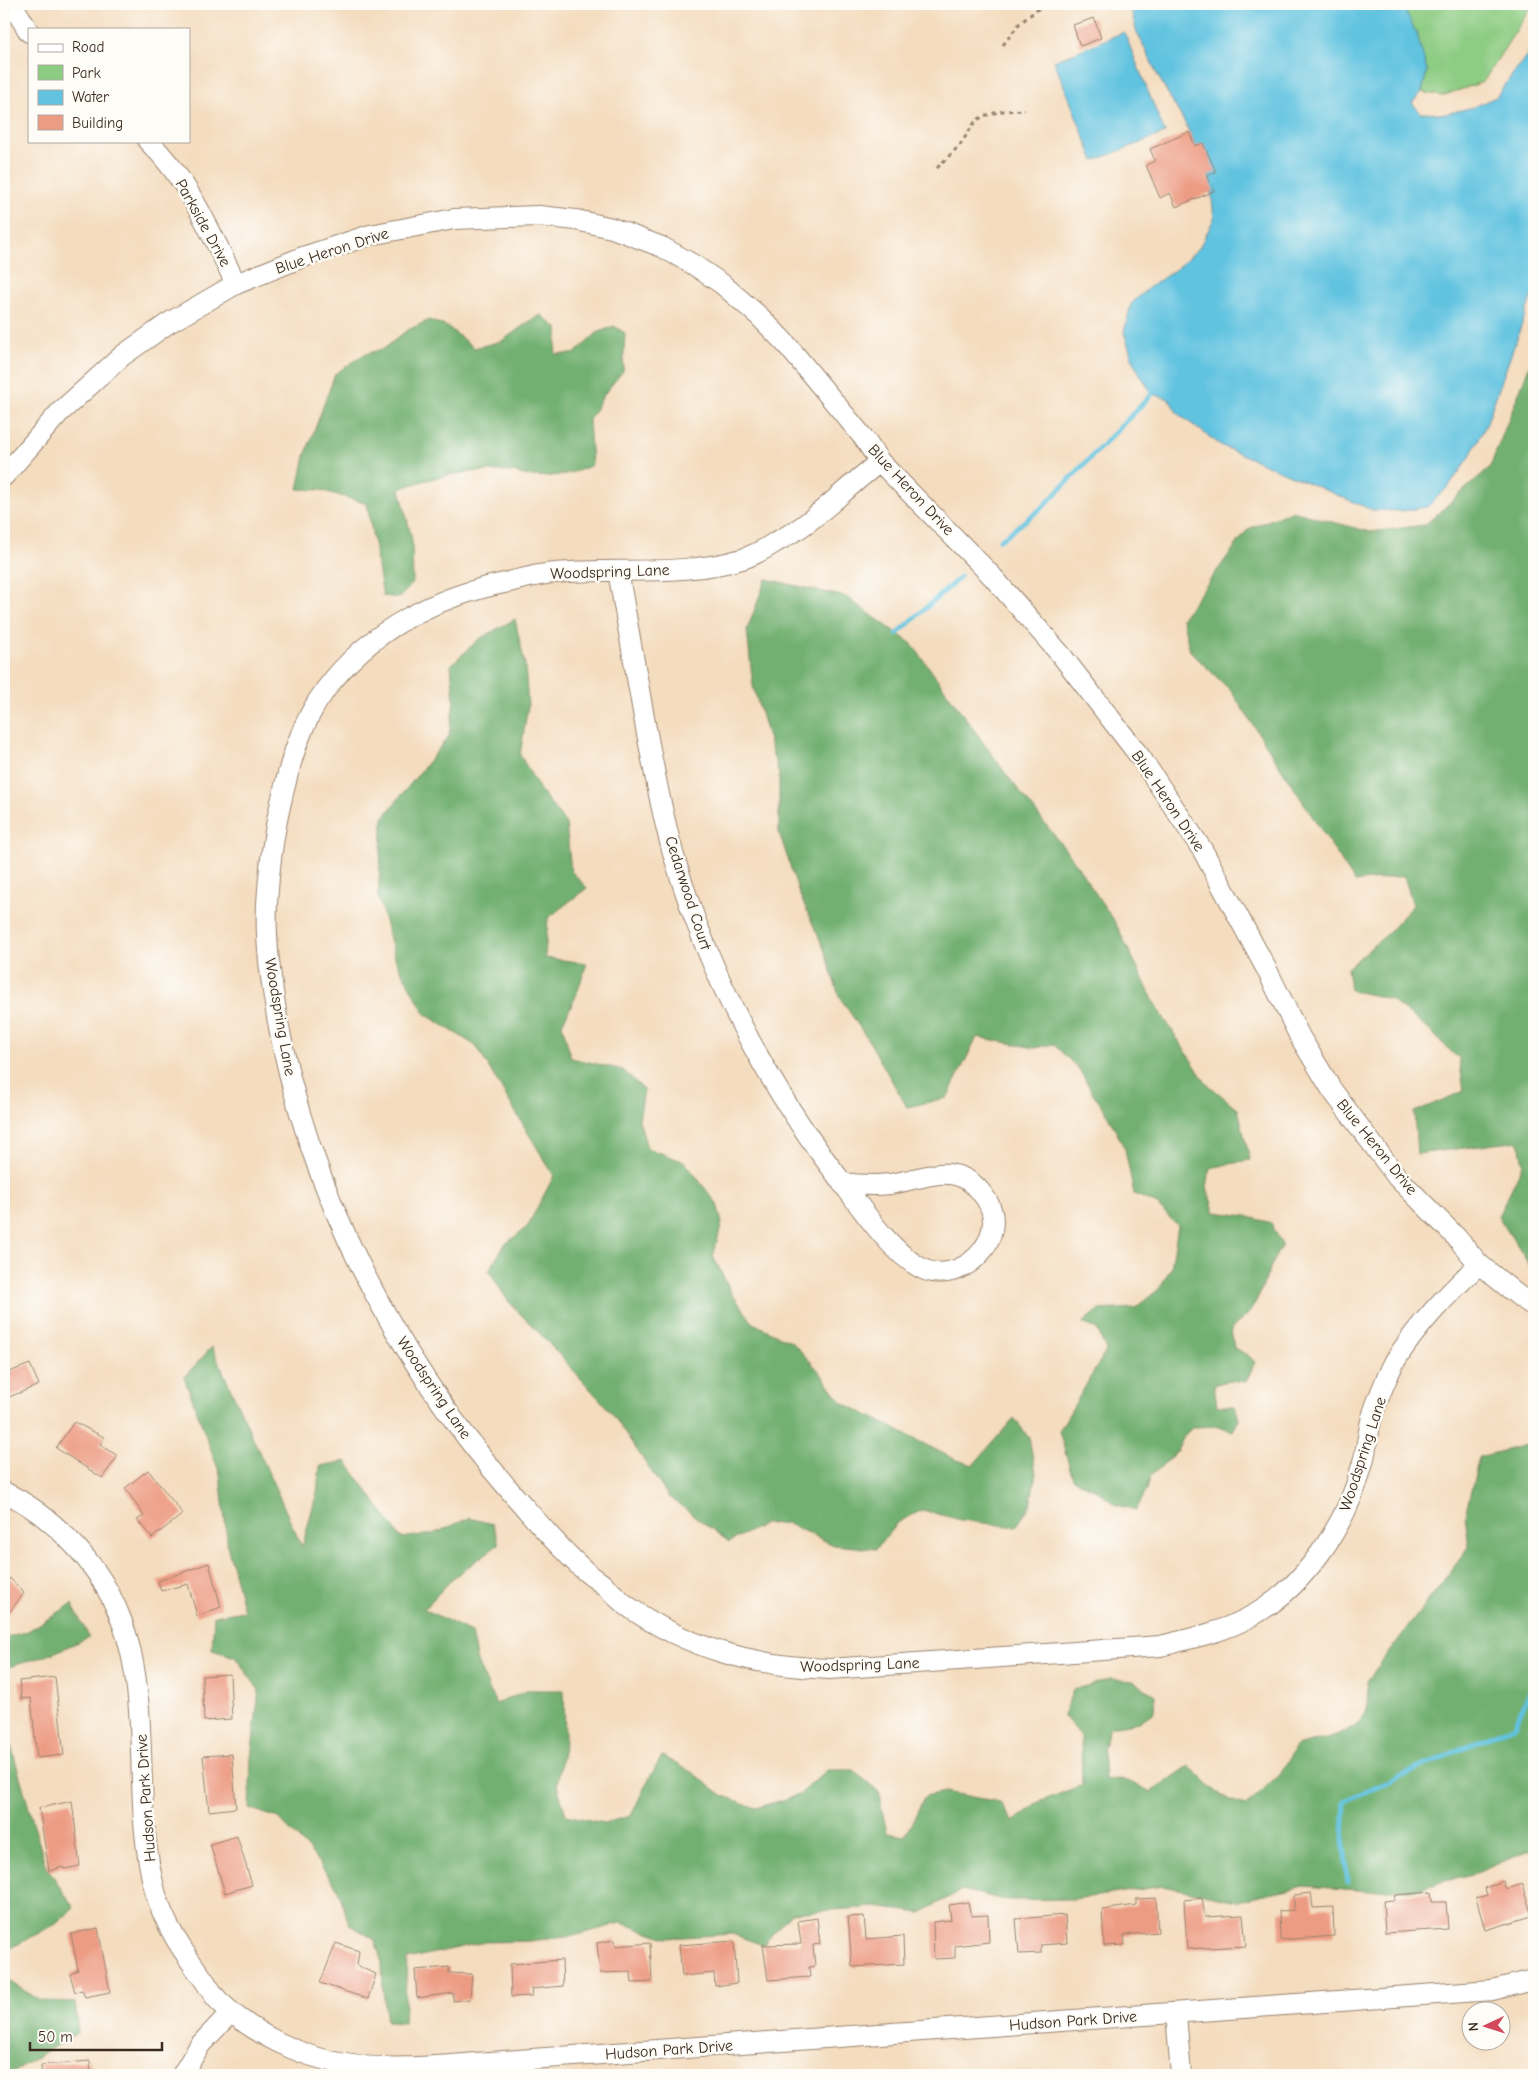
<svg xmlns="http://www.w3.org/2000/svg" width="1538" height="2079" font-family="'Comic Neue',sans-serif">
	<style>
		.green { fill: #8dcc83; stroke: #647b50 }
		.forest { fill: #72b071; stroke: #566d48 }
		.water { fill: #61c3e0; stroke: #4e767f }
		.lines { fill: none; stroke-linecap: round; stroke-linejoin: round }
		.stream { stroke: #61c3e0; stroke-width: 5 }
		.building { fill: #ed9c84 }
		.minor-casing { stroke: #98836e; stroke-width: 22 }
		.path { stroke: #98836e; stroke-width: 3; stroke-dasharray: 4 4; stroke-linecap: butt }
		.minor { stroke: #fff; stroke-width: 20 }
		.labels { text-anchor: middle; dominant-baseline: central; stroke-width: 5; stroke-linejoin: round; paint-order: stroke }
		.street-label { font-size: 16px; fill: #3b2a1e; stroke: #fdfcf7 }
	</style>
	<rect width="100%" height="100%" fill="#fdfcf7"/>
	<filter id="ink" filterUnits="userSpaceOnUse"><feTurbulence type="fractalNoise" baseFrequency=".02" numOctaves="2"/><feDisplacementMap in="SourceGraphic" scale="10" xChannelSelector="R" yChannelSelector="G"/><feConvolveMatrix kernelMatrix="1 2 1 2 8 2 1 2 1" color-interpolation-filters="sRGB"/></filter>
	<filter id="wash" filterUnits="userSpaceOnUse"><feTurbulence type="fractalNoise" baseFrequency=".0096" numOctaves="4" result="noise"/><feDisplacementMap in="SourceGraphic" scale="20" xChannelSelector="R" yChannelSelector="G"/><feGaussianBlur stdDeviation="1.12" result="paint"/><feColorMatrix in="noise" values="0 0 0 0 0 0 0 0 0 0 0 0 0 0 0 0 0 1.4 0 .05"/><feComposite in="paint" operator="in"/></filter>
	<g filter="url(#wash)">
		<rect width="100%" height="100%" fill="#f4dcbe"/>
		<path class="green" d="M1390 4H1533L1483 82 1442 96 1422 92 1427 70 1405 11Z"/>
		<g class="forest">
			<path d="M541 315 558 329 555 354H574L597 333 614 326 625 333 623 371 605 393 589 420 592 465C575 474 549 478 529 476 522 475 516 472 510 472 475 468 433 476 400 489L412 540 413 583 399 598 383 596 367 504 321 490 298 489 305 456 335 374 363 355 385 348 406 331 429 320 448 327 474 348 502 341 527 323Z"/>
			<path d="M1534 354V1270L1532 1269 1498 1216 1523 1165 1519 1141 1417 1154 1414 1112 1464 1091 1459 1059 1429 1030 1390 999 1350 990 1347 968 1385 936 1413 905 1404 876 1355 882 1231 691 1190 651 1182 618 1248 529 1292 511 1370 532 1425 525 1490 467Z"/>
			<path d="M766 579 846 597 912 644 1006 774 1072 858 1116 924 1155 1004 1206 1083 1238 1109 1250 1160 1210 1168 1207 1187 1214 1212 1246 1216 1271 1223 1282 1245C1269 1265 1264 1289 1251 1310 1247 1317 1237 1323 1231 1329L1234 1348 1248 1355 1255 1362 1246 1382 1229 1380 1214 1385 1217 1406H1235L1239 1419 1233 1431 1218 1426 1193 1427 1183 1437 1177 1451 1150 1477 1147 1490 1136 1510 1116 1505 1096 1490 1073 1479 1059 1431 1106 1351 1097 1329 1082 1323 1098 1310 1135 1308 1159 1289 1171 1268 1178 1226 1155 1203 1134 1194 1125 1149 1106 1112 1092 1092 1079 1069 1053 1044 1035 1048 977 1037 947 1098 907 1107 870 1043 839 996 824 949 799 893 779 832V775L753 686 747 630Z"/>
			<path d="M515 619 525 665 528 706 520 755 540 790 566 824 571 871 587 888 548 918 545 958 587 963 576 996 562 1024 571 1058 623 1070 644 1090 639 1120 647 1148 685 1162 717 1204 722 1223 713 1256 732 1294 753 1323 793 1343 819 1371 842 1402 954 1459 973 1465 1014 1418 1029 1438 1036 1473 1030 1506 1016 1527 961 1520 922 1510 897 1523 876 1549 834 1545 786 1523 764 1524 729 1542 668 1496 611 1412 545 1339 508 1301 489 1271 504 1245 527 1227 554 1176 476 1046 425 1014 396 961 378 896 383 818 449 736 454 701 451 665 479 639Z"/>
			<path d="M212 1347 302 1547 317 1492 320 1466 346 1461 401 1538 433 1534 469 1518 493 1524 499 1544 453 1578 424 1609 471 1632 477 1662 496 1704 529 1690H564L565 1741 557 1785 566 1815 604 1823 631 1816 646 1784 662 1756 693 1773 722 1795 756 1808 799 1795 827 1770H853L878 1791 887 1833 905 1836 925 1796 945 1792 1000 1802 1013 1822 1039 1802 1082 1785 1081 1736 1063 1715 1073 1690 1110 1679 1133 1681 1155 1695 1154 1712 1139 1722 1110 1727 1103 1749 1105 1779 1128 1781 1151 1792 1189 1766 1221 1796 1245 1806 1280 1775 1296 1746C1319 1739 1364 1734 1368 1705 1369 1697 1368 1689 1367 1681L1469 1547 1465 1516 1479 1457 1534 1443V1848L1479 1872 1415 1889 1370 1891 1305 1886 1238 1901 1162 1886 1106 1895 1072 1899 1006 1900 962 1890 921 1913 875 1907 791 1913 763 1945 732 1934 667 1938 621 1923 574 1936 530 1941 485 1942 407 1959 404 2023 387 2022 383 1991 382 1963 375 1940 349 1924 338 1889 310 1851 278 1818 249 1808 251 1758 259 1690 235 1657 212 1650 214 1616 244 1611 228 1549 220 1474 184 1377Z"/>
			<path d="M72 1604 89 1637 49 1655 5 1668 4 1673V1638L28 1631Z"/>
			<path d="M4 1721 45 1864 74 1908 56 1924 9 1949 7 1980 41 2001 75 2002 78 2032 8 2075H4Z"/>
		</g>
		<g class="water">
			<path d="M1130 4H1390L1405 11 1417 34 1427 70 1422 92 1412 103 1421 113 1446 114 1473 107 1496 97 1534 45V290L1486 425 1468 460 1448 487 1427 507 1402 511 1372 510 1222 446 1178 414 1169 399 1152 394 1134 364 1124 332 1131 304 1147 289 1176 269 1199 248 1214 219 1210 179 1186 125 1159 78 1136 30Z"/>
			<path d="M1124 32 1165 133 1094 161 1054 61Z"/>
		</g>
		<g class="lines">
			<g class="stream">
				<path d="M1000 540 1042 508 1152 394"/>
				<path d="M897 634 960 577"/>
				<path d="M1348 1883 1343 1838 1345 1801 1515 1725 1534 1682"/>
			</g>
		</g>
		<g id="blocks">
			<g class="building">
				<path d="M1094 18 1101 38 1080 46 1073 25Z"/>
				<path d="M1189 132 1195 146 1203 143 1216 172 1207 176 1214 191 1176 207 1170 193 1160 198 1146 165 1155 161 1150 149Z"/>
				<path d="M30 1364 39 1385 4 1399V1374Z"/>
				<path d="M74 1422 104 1437 100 1445 118 1456 102 1478 56 1448Z"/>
				<path d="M148 1470 183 1514 152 1538 137 1520 144 1516 125 1488Z"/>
				<path d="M209 1563 221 1607 197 1616 188 1584 161 1591 158 1581Z"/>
				<path d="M10 1578 24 1593 4 1619V1586Z"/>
				<path d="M230 1674 232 1719 204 1721 202 1676Z"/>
				<path d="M55 1677 64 1755 37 1758 31 1698 22 1699 19 1681Z"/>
				<path d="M232 1754 236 1808 209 1811 203 1756Z"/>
				<path d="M72 1801 80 1866 64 1869 63 1867 49 1871 39 1808Z"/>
				<path d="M237 1836 252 1885 225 1893 210 1844Z"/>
				<path d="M1503 1881 1506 1889 1522 1884 1532 1916 1485 1930 1476 1898 1487 1895 1485 1888Z"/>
				<path d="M1431 1892 1432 1902H1446L1448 1929 1385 1933 1383 1901 1394 1900 1395 1895Z"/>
				<path d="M1311 1893 1313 1908 1333 1907 1334 1936 1280 1940 1279 1911 1294 1910V1895Z"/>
				<path d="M1156 1898 1158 1932 1124 1935 1125 1945 1104 1946 1102 1910 1136 1905V1899Z"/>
				<path d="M1202 1898 1205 1917 1243 1915 1246 1946 1187 1949 1184 1900Z"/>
				<path d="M968 1902 971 1916 988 1915 989 1942 955 1946V1958L934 1959 933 1922 951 1920 949 1905Z"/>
				<path d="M1065 1915 1067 1943 1041 1945V1953L1019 1954 1016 1919Z"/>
				<path d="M864 1916 866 1939 903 1936 904 1964 852 1967 848 1917Z"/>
				<path d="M817 1918 820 1944 813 1945 815 1966 809 1967 810 1977 768 1980 763 1945 801 1944 798 1921Z"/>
				<path d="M98 1928 110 1992 85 1997 82 1990 75 1992 70 1974 78 1970 71 1934Z"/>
				<path d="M615 1940 616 1946 650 1943 652 1982 632 1983 631 1972 600 1973 597 1943Z"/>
				<path d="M734 1941 737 1983 715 1986 714 1973 682 1976 679 1945Z"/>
				<path d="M336 1943 359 1951 357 1966 376 1974 368 1999 320 1983Z"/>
				<path d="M562 1960 563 1986 531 1989 532 1996 511 1997 510 1964Z"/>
				<path d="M449 1967V1973L472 1974 470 1999 453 2001V1993L417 1998 415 1970Z"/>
				<path d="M90 2061 91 2075H42L41 2065Z"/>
			</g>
		</g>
	</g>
	<g filter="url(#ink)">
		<use href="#blocks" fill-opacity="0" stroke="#98836e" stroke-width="1"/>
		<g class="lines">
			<defs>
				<g id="minor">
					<path d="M12 4 29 32"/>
					<path d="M148 141C189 180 212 235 236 284"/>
					<path d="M880 462C855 480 833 503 808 522 798 530 787 536 776 542 765 549 755 555 742 559 681 577 618 567 555 573 539 574 524 578 509 582 437 596 371 629 326 689 301 722 290 762 281 802 273 835 269 870 267 904 265 942 271 980 277 1017 308 1191 396 1360 512 1493 535 1519 557 1546 583 1569 590 1576 598 1580 605 1586 612 1592 618 1599 626 1605 687 1649 755 1666 829 1669L1160 1646C1189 1639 1219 1633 1246 1619 1304 1590 1348 1523 1363 1462 1367 1447 1368 1432 1372 1417 1376 1403 1388 1374 1395 1361 1418 1324 1448 1294 1479 1264"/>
					<path d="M4 476 59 413 122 356 167 324 236 284 303 257 370 235 454 219 539 216 576 220 612 228 662 247 694 265 722 284 759 316 787 345 863 437 880 462 992 576 1062 656 1141 758 1203 851 1267 970 1300 1037 1332 1090 1397 1177 1457 1238 1479 1264 1520 1297 1534 1306"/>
					<path d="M618 571C627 622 636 672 645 723 654 769 662 817 676 863 711 977 765 1082 838 1177 860 1206 888 1249 919 1267 959 1290 1012 1238 986 1199 959 1158 928 1178 890 1184 874 1186 858 1185 842 1183"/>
					<path d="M4 1492C32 1505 57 1526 77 1548 170 1649 124 1774 155 1891 164 1925 184 1953 204 1980 209 1987 213 1996 220 2002 252 2033 300 2057 345 2064 397 2072 452 2064 504 2061L1492 1990 1534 1980"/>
					<path d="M1176 2014 1181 2075"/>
					<path d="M182 2075 200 2045 231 2012"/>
				</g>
			</defs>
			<use href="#minor" class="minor-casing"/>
			<g class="path">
				<path d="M1003 45 1019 24 1044 4"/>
				<path d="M937 168 960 145 975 122 983 116 1002 111 1025 110"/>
			</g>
			<use href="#minor" class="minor"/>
		</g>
	</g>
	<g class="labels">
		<g class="street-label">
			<text transform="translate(203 223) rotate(61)">Parkside Drive</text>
			<text transform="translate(332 251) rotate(-18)">Blue Heron Drive</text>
			<text transform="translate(911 490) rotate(47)">Blue Heron Drive</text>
			<text transform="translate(610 572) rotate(-2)">Woodspring Lane</text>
			<text transform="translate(1168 801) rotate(56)">Blue Heron Drive</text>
			<text transform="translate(688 893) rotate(72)">Cedarwood Court</text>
			<text transform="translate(280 1017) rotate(80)">Woodspring Lane</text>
			<text transform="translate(1377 1147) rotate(51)">Blue Heron Drive</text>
			<text transform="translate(434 1388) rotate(56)">Woodspring Lane</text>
			<text transform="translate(1363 1454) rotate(-72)">Woodspring Lane</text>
			<text transform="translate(860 1665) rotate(-2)">Woodspring Lane</text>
			<text transform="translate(146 1798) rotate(-94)">Hudson Park Drive</text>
			<text transform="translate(1073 2021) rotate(-4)">Hudson Park Drive</text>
			<text transform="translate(669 2050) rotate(-4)">Hudson Park Drive</text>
		</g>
	</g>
	<rect width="1538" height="2079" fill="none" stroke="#fdfcf7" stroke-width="20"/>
	<rect x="28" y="28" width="162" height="115" fill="#fdfcf7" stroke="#afa8a0"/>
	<rect x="38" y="44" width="25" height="8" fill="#ffffff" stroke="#afa8a0"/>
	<text x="72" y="52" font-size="15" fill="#3b2a1e">Road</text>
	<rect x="38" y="65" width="25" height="15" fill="#8dcc83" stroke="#afa8a0"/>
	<text x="72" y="78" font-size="15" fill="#3b2a1e">Park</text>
	<rect x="38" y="90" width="25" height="15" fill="#61c3e0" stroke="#afa8a0"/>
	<text x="72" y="102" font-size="15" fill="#3b2a1e">Water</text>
	<rect x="38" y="115" width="25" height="15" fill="#ed9c84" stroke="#afa8a0"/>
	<text x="72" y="128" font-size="15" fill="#3b2a1e">Building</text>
	<g transform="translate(1486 2026) rotate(266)"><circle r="24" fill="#fdfcf7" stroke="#afa8a0"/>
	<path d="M0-4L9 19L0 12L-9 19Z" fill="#d1495b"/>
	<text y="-8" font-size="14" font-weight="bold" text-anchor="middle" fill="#3b2a1e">N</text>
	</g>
	<path d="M30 2042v8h132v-8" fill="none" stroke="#3b2a1e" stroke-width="2.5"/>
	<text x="38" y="2042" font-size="15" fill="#3b2a1e" stroke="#fdfcf7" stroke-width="4" paint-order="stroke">50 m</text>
</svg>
